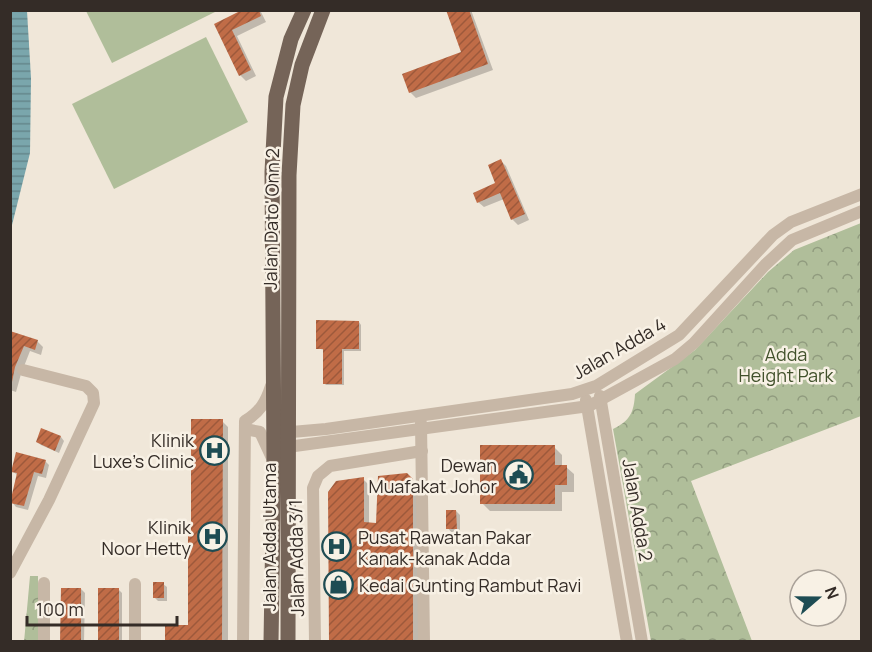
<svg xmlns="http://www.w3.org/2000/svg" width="872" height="652" font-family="Manrope,sans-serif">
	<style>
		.grass { fill: #b0be9a }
		.park { fill: url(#park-crowns) }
		.water { fill: url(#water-rules) }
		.shadow { fill: #0003 }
		.building { fill: url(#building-hatch) }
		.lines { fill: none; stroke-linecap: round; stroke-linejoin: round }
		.minor { stroke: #c7b7a6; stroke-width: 12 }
		.major { stroke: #756458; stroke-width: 15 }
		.labels { text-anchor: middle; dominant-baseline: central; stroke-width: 5; stroke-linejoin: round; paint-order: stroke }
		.street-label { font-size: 18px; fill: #342c27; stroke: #f8f1e5 }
		.park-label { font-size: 18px; fill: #41512b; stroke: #f8f1e5 }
		.poi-label { font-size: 18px; fill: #342c27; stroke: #f8f1e5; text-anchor: end }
	</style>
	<defs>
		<pattern id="park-crowns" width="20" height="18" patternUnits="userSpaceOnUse" patternTransform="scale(1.5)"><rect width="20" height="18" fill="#b0be9a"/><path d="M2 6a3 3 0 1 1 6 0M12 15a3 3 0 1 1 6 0" fill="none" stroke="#909b7e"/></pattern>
		<pattern id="water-rules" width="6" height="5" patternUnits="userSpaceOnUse" patternTransform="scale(1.5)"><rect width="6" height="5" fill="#7aa6ac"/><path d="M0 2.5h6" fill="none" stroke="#65878c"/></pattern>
		<pattern id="building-hatch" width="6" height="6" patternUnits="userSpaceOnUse" patternTransform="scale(1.5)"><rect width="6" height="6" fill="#c06c47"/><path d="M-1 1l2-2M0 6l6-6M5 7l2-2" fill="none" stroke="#9d593b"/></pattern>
	</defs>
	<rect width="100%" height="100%" fill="#f0e7d9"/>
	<g class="grass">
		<path d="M86 11H217L112 63Z"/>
		<path d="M206 37 248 122 114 189 72 104Z"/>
	</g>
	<g class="park">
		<path d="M861 223V416L691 481 752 641H651L613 429C630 421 634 412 635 394L695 350 768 272 794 250Z"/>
		<path d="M30 576H38V641L24 642Z"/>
	</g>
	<path class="water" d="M11 10 27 11 31 78 30 153 11 229Z"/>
	<g class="shadow">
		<path d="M246 10H260L266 22 237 36 256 76 246 81 240 75 216 25Z"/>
		<path d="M447 10H471L493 70 416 98 410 92 463 53Z"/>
		<path d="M501 161 506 166 529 220 518 225 512 219 504 199 484 207 478 202 497 184Z"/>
		<path d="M359 322 361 325V351H344V385H326L324 383V350L317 348Z"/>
		<path d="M10 332 37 341 43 347 41 355 30 351 21 374 16 392 10 390Z"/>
		<path d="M222 421 228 427V642H167L189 626 192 532Z"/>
		<path d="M42 430 61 437 64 441 59 453 41 445 37 442Z"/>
		<path d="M554 447 562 455V467H566L574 474V492H562V511H490L482 503Z"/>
		<path d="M45 461 49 465 46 478 38 476 28 510 16 507 12 502 18 476 13 471Z"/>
		<path d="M407 474 419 487 418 642H330L363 479 369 485V524H378Z"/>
		<path d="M456 511 460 515V532H451L448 528Z"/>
		<path d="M163 584 167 587V601H158L154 597Z"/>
		<path d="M81 589 85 593 84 642H62Z"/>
		<path d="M119 590 122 593V642H100Z"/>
	</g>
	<g class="building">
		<path d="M242 10H259L261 16 232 30 251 70 239 76 214 24Z"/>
		<path d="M446 10H469L488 64 409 93 402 74 461 52Z"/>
		<path d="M501 159 525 214 511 220 500 193 477 203 473 193 495 183 488 165Z"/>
		<path d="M316 320 359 321V349H342V384H323V349H316Z"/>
		<path d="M10 331 38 340 35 350 24 346 15 367 12 382H10Z"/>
		<path d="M191 419H223L222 642H165V625H188V531H191Z"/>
		<path d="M41 428 61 436 55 451 36 442Z"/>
		<path d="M480 445H555V465H567V485H555V504H480Z"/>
		<path d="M16 452 46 460 42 474 34 472 24 506 10 503 17 473 11 472Z"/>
		<path d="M407 473 413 479V642H329L328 492 336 481 364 477V522L376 523 378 476Z"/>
		<path d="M446 510H456L457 529H446Z"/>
		<rect x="153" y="582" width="11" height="16"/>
		<path d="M61 588H81V642H60Z"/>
		<rect x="98" y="588" width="21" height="54"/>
	</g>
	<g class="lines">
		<g class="minor">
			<path d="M600 396 642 642"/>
			<path d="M586 400 627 642"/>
			<path d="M421 423 424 642"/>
			<path d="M245 429 260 432 272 458"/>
			<path d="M280 433 326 429 572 394 596 386 679 335 773 235 791 222 862 194"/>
			<path d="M280 448 589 406 675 359 694 343 765 265 792 240 862 211"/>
			<path d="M10 573 49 500 94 403 93 393 86 386 23 370"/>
			<path d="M44 642V583"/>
			<path d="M135 642V584"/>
			<path d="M243 642 245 421C260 412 266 402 271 386"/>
			<path d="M315 642 313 488 318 476 330 466 422 451"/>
		</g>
		<g class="major">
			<path d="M271 642 274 462 272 172 276 97 291 39 304 10"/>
			<path d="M288 642 289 175 293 105 302 65 323 10"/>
		</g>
	</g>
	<defs>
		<symbol id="hospital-ring" viewBox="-11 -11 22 22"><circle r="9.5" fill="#f8f1e5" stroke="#1e4c53" stroke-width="1.5"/><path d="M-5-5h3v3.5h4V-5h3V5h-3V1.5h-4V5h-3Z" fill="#1e4c53"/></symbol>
		<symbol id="civic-ring" viewBox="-11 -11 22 22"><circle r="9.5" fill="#f8f1e5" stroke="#1e4c53" stroke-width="1.5"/><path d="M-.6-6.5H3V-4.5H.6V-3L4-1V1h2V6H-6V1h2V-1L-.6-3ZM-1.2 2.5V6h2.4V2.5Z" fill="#1e4c53"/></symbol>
		<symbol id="shop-ring" viewBox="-11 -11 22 22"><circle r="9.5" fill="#f8f1e5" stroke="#1e4c53" stroke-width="1.5"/><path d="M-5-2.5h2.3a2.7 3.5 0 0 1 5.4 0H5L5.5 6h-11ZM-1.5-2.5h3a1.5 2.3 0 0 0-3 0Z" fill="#1e4c53"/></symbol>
	</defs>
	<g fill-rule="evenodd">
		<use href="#hospital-ring" x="198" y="434" width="33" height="33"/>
		<use href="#civic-ring" x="502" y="458" width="33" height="33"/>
		<use href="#hospital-ring" x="196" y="520" width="33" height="33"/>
		<use href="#hospital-ring" x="320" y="530" width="33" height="33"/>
		<use href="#shop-ring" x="322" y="568" width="33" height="33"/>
	</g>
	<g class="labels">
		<g class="street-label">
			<text transform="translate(271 219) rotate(-89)">Jalan Dato' Onn 2</text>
			<text transform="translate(619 348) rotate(-30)">Jalan Adda 4</text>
			<text transform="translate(638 510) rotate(80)">Jalan Adda 2</text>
			<text transform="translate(269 537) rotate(-90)">Jalan Adda Utama</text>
			<text transform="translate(296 558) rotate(-91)">Jalan Adda 3/1</text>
		</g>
		<g class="park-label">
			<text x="786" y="354">Adda<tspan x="786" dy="21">Height Park</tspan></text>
		</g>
		<g class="poi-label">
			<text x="194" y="440">Klinik<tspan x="194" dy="21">Luxe's Clinic</tspan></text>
			<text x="497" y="465">Dewan<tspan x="497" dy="21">Muafakat Johor</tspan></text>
			<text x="191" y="527">Klinik<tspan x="191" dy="21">Noor Hetty</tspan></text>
			<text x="358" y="537" text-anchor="start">Pusat Rawatan Pakar<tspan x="358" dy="21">Kanak-kanak Adda</tspan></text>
			<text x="359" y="585" text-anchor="start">Kedai Gunting Rambut Ravi</text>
		</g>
	</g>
	<rect width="872" height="652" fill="none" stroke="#342c27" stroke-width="24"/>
	<g transform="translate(818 598) rotate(70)"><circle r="28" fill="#f8f1e5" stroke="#aaa299" stroke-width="1.5"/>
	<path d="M0-4.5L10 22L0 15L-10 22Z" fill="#1e4c53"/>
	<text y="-9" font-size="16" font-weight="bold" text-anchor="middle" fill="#342c27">N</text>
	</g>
	<path d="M27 616v9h150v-9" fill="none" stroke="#342c27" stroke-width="3"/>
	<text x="36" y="616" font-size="18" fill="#342c27" stroke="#f8f1e5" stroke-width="4.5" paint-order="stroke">100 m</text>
</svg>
